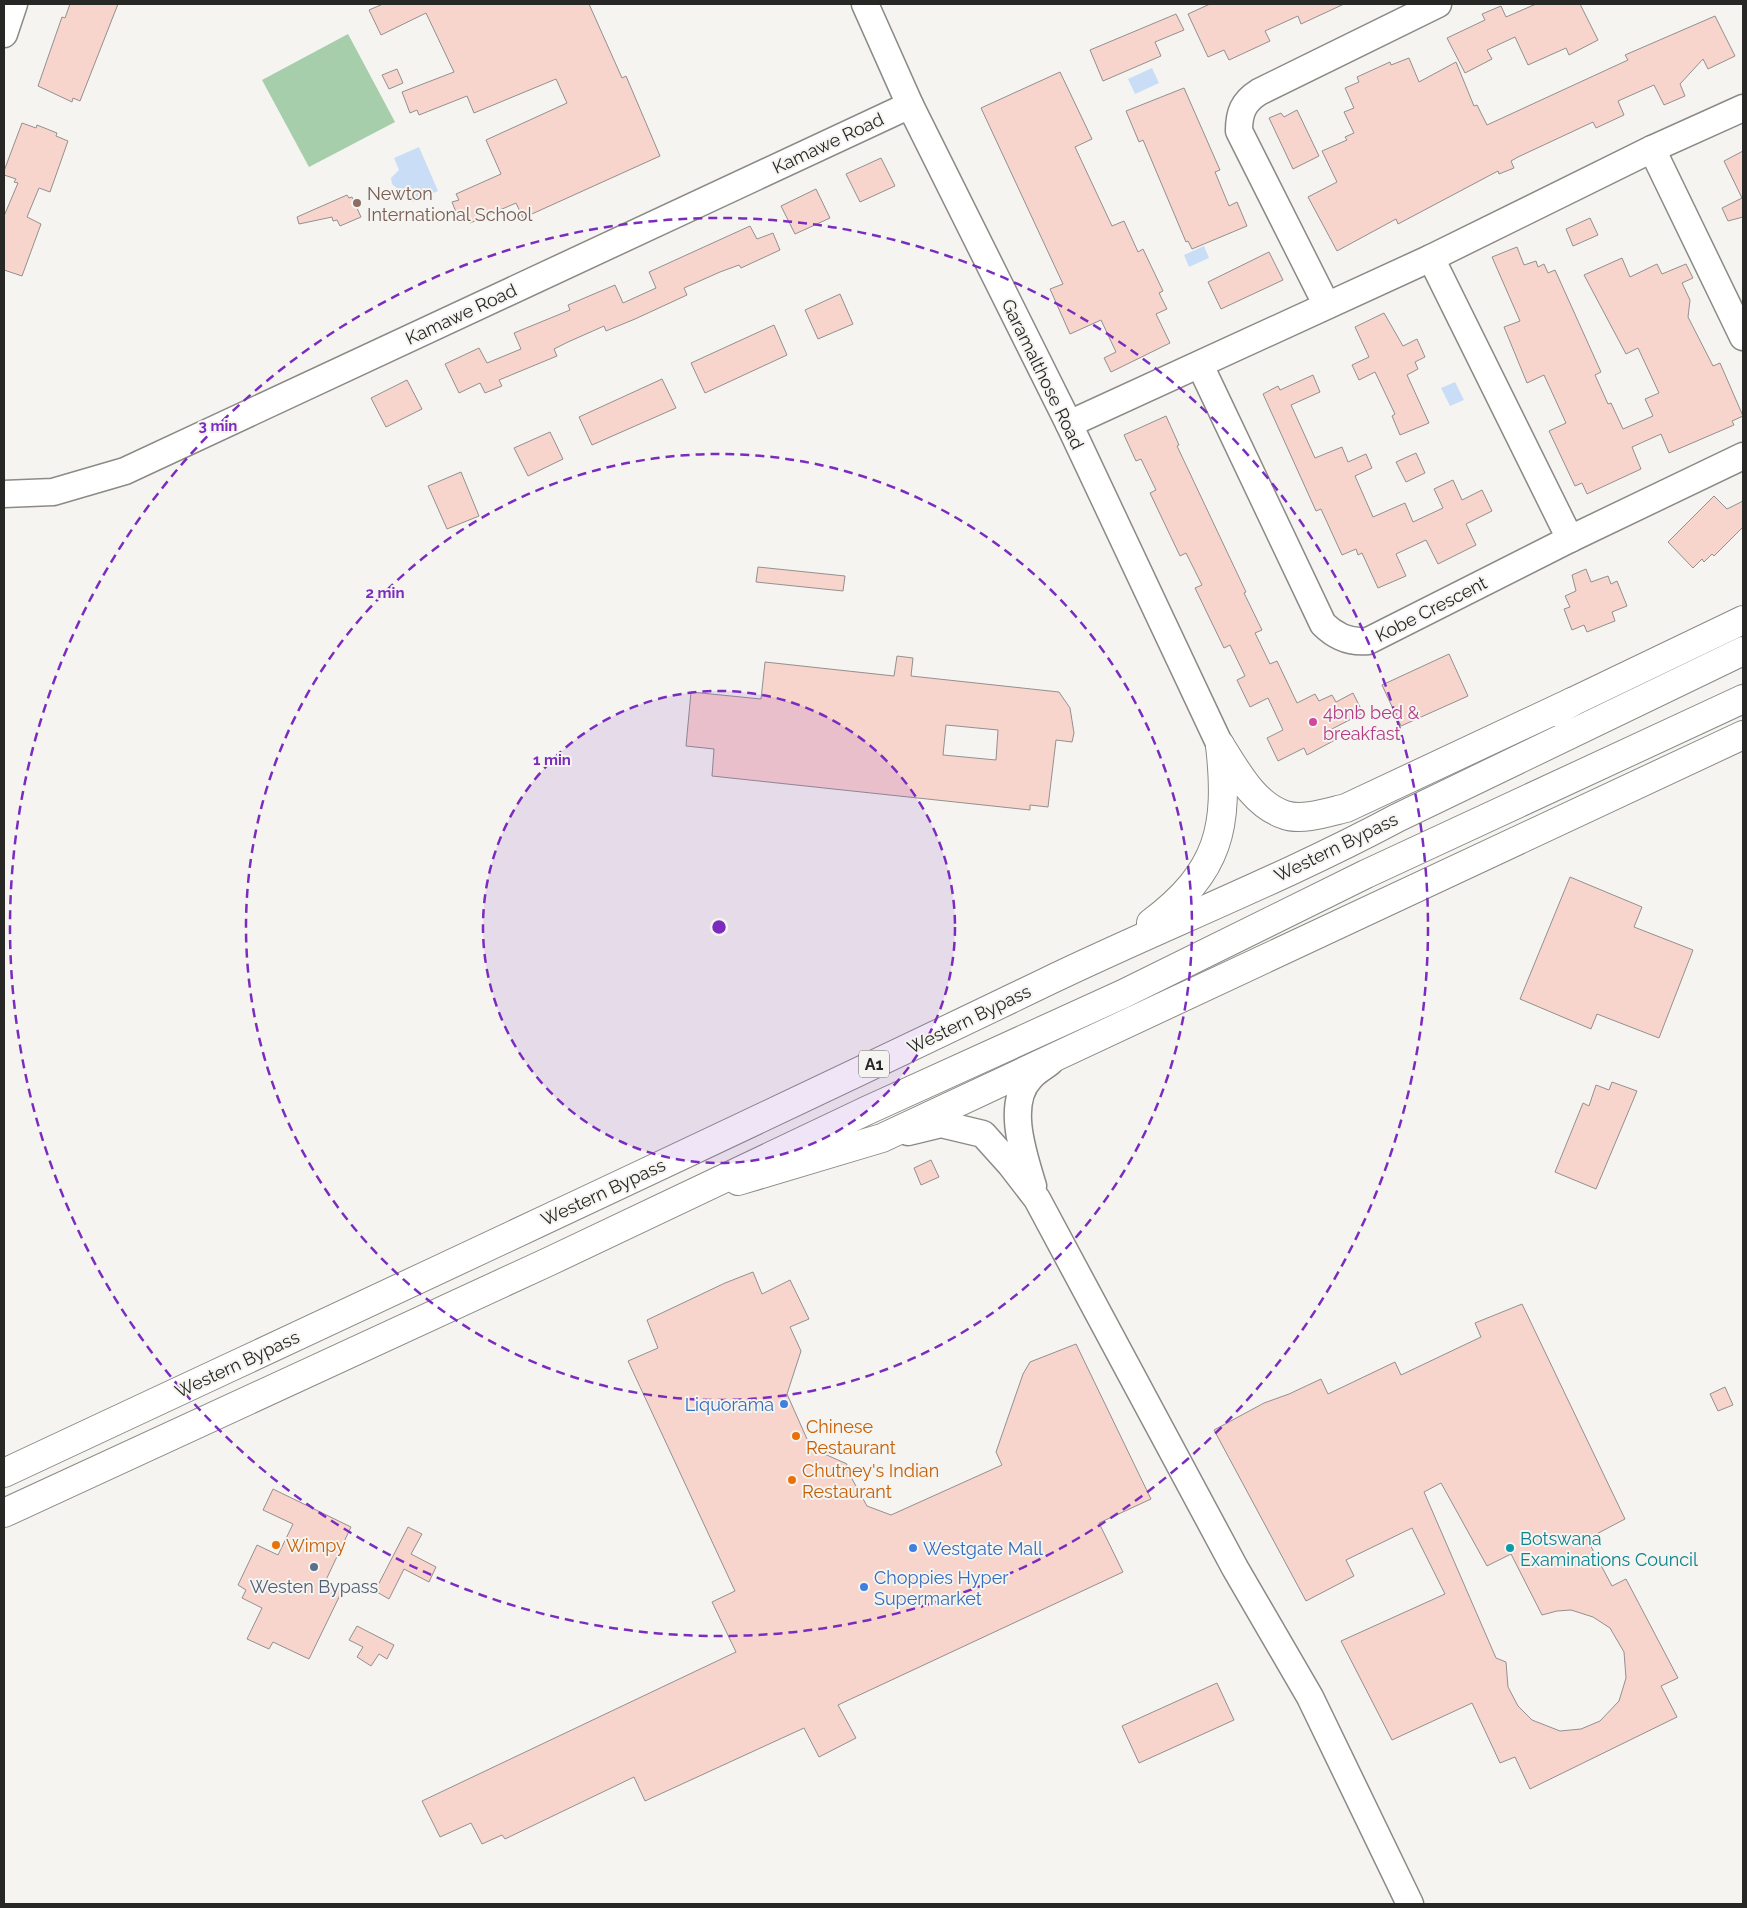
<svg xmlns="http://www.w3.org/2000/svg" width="1747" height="1908" font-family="Raleway,sans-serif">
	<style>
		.green { fill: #a6ceaa }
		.water { fill: #c9def6 }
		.building { fill: #f7d4cc; stroke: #94908f; fill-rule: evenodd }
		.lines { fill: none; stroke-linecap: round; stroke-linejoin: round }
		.minor-casing { stroke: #8b8a86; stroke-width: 29 }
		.major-casing { stroke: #8b8a86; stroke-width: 30 }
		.highway-casing { stroke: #8b8a86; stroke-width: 30 }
		.minor { stroke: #fff; stroke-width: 26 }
		.major { stroke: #fff; stroke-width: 28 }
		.highway { stroke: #fff; stroke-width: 28 }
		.ring { fill: none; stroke: #7b2cbf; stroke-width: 2.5; stroke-dasharray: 9 6 }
		.education-dot { fill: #8d6e63; stroke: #f5f4f0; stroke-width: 2 }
		.hotel-dot { fill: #d1479c; stroke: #f5f4f0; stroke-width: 2 }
		.shop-dot { fill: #3f7fe0; stroke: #f5f4f0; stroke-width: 2 }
		.food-dot { fill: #e8710a; stroke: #f5f4f0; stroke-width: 2 }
		.culture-dot { fill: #0f9aa8; stroke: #f5f4f0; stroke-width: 2 }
		.service-dot { fill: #5c6f8a; stroke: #f5f4f0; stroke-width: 2 }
		.labels { text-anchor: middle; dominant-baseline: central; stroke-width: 4; stroke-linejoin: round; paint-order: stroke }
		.shield { fill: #f5f4f0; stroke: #656462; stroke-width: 1 }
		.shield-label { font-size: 16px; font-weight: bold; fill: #272725 }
		.street-label { font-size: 18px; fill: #272725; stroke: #f5f4f0 }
		.education-label { font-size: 18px; fill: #785e54; stroke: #f5f4f0; text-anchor: start }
		.hotel-label { font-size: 18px; fill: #b23c85; stroke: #f5f4f0; text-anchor: start }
		.shop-label { font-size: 18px; fill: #366cbe; stroke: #f5f4f0; text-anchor: start }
		.food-label { font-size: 18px; fill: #c56008; stroke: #f5f4f0; text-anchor: start }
		.culture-label { font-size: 18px; fill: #0d838f; stroke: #f5f4f0; text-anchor: start }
		.service-label { font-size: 18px; fill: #4e5e75; stroke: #f5f4f0 }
		.centre { fill: #7b2cbf; stroke: #f5f4f0; stroke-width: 2.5 }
		.ring-label { font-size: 15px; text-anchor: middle; font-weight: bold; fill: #7b2cbf; stroke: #f5f4f0; stroke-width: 4; stroke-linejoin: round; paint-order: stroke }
	</style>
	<rect width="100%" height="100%" fill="#f5f4f0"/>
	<path class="green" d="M348 34 395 122 309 167 262 80Z"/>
	<g class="water">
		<path d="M1152 68 1159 83 1135 94 1128 79Z"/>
		<path d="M419 147 438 191 413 202 408 191 401 192 392 184 391 178 399 170 394 158Z"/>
		<path d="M1204 246 1209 258 1189 267 1184 255Z"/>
		<path d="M1455 382 1464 400 1450 406 1441 388Z"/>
	</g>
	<g class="building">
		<path d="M70 4H118L80 101 73 98 72 102 38 86 62 17 65 18Z"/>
		<path d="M383 4H589L622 78 626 76 660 156 523 218 516 203 470 223 466 214 458 217 452 202 459 200 456 194 501 174 486 140 567 103 556 79 474 113 467 96 419 115 417 110 410 113 402 92 454 72 426 13 381 35 369 10Z"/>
		<path d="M1210 4H1344L1301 24 1298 16 1265 31 1270 41 1229 60 1224 50 1208 57 1188 14Z"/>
		<path d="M1536 4H1580L1598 40 1569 55 1566 48 1528 65 1515 37 1487 50 1492 59 1465 73 1447 38 1485 20 1482 14 1501 6 1506 17Z"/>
		<path d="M1176 14 1184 30 1155 42 1161 56 1103 81 1090 50Z"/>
		<path d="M1715 16 1735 56 1708 69 1703 59 1680 84 1685 96 1664 105 1654 85 1618 101 1624 115 1596 128 1593 122 1518 157 1511 161 1514 168 1499 174 1498 171 1398 224 1396 219 1337 251 1308 197 1337 182 1322 151 1347 140 1345 137 1354 133 1344 112 1354 108 1345 88 1359 82 1357 77 1390 62 1391 65 1409 58 1419 82 1456 62 1474 106 1477 105 1487 125 1628 60 1625 55Z"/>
		<path d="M397 69 403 83 389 89 382 75Z"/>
		<path d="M1060 72 1092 139 1075 147 1112 226 1124 221 1138 252 1143 249 1163 291 1159 293 1167 309 1156 314 1170 343 1111 372 1104 358 1116 352 1101 320 1070 334 1050 289 1063 284 981 108Z"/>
		<path d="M1184 88 1220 170 1215 172 1229 206 1237 202 1247 226 1192 249 1188 241 1186 242 1143 140 1139 142 1126 111Z"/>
		<path d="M1297 110 1319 156 1293 169 1269 118 1281 113 1284 117Z"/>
		<path d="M22 123 36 128 37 125 57 133 56 136 68 141 50 192 39 188 27 217 41 224 22 276 4 270V216L18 183 14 182 16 179 4 175V171Z"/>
		<path d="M1743 151V217L1728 221 1722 208 1742 198 1724 161Z"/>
		<path d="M881 158 895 186 860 202 846 174Z"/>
		<path d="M816 189 830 218 795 234 781 206Z"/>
		<path d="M347 195 349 198 352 197 361 217 340 226 337 220 333 221 332 217 299 224 297 217Z"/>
		<path d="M1590 218 1598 235 1573 246 1566 229Z"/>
		<path d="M750 226 757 239 773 233 780 250 741 268 739 265 720 272 684 288 687 295 635 319 606 331 604 326 568 342 554 349 557 356 499 380 502 386 485 393 480 383 459 393 445 364 479 348 487 363 521 349 514 333 570 310 568 305 615 285 623 303 656 288 649 272Z"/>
		<path d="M1517 247 1524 265 1536 261 1538 267 1544 264 1548 273 1555 270 1601 372 1595 375 1608 404 1611 403 1623 429 1653 416 1645 399 1659 393 1638 348 1626 354 1584 275 1622 258 1630 277 1657 264 1662 274 1686 264 1693 278 1682 283 1690 300 1688 317 1713 366 1720 363 1743 416 1732 421 1734 425 1669 453 1661 434 1632 447 1641 469 1587 494 1582 483 1575 486 1549 431 1566 423 1544 375 1527 383 1504 327 1520 321 1492 257Z"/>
		<path d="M1269 252 1283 280 1221 309 1208 282Z"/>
		<path d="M840 294 853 324 818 339 805 310Z"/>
		<path d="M1384 313 1403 346 1417 339 1425 357 1415 362 1418 369 1407 375 1429 423 1400 435 1392 416 1395 414 1375 372 1359 380 1352 365 1369 357 1355 327Z"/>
		<path d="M774 325 787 355 705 393 691 363Z"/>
		<path d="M1313 375 1320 392 1291 405 1315 458 1342 447 1348 462 1366 454 1372 468 1355 476 1373 517 1405 503 1413 522 1443 508 1434 489 1453 480 1462 500 1482 490 1492 511 1466 524 1476 545 1438 564 1426 540 1396 554 1406 576 1378 588 1362 553 1358 555 1356 549 1342 555 1321 509 1316 511 1263 394 1278 386 1280 390Z"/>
		<path d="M662 379 676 408 592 445 579 417Z"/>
		<path d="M407 380 422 409 386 427 371 398Z"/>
		<path d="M1166 416 1179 445 1177 446 1246 592 1244 593 1262 630 1255 633 1270 664 1277 661 1297 703 1315 694 1319 701 1332 695 1336 702 1353 693 1363 713 1330 730 1335 740 1307 755 1304 748 1278 761 1267 738 1283 730 1268 698 1250 707 1237 680 1245 676 1230 645 1224 648 1195 588 1202 585 1186 553 1180 556 1150 493 1156 490 1141 459 1136 461 1124 435Z"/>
		<path d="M550 432 563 459 528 476 514 448Z"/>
		<path d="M1416 453 1425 473 1406 482 1396 462Z"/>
		<path d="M461 472 479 516 447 529 428 486Z"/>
		<path d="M1714 496 1727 509 1743 501V527L1714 556 1712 554 1704 562 1702 559 1693 568 1668 542Z"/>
		<path d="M758 567 845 576 843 591 756 582Z"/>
		<path d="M1586 569 1591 582 1608 576 1611 584 1617 581 1627 606 1612 612 1615 621 1587 632 1584 625 1572 630 1564 609 1570 607 1565 596 1576 591 1572 575Z"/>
		<path d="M1449 654 1468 696 1401 726 1382 685Z"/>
		<path d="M897 656 913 658 911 676 1059 692 1070 708 1074 733 1072 742 1056 740 1048 807 1030 805V810L712 776 714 749 686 746 691 692 761 699 765 662 894 676ZM946 725 998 730 996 760 943 755Z"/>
		<path d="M1570 877 1642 907 1634 927 1693 950 1659 1038 1597 1014 1591 1029 1520 999Z"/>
		<path d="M1612 1082 1637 1091 1596 1189 1555 1172 1583 1103 1589 1106 1596 1085 1609 1090Z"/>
		<path d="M931 1160 939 1177 921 1185 914 1168Z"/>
		<path d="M753 1272 762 1294 790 1280 809 1319 790 1327 801 1351 787 1394 811 1448 847 1464 846 1468 867 1506 891 1515 1002 1465 996 1452 1023 1374 1030 1362 1076 1344 1151 1499 1099 1523 1123 1572 838 1705 856 1738 819 1757 804 1728 645 1801 634 1777 505 1839 502 1835 482 1844 471 1823 440 1837 422 1801 736 1652 712 1602 735 1591 628 1361 658 1348 647 1320 725 1283Z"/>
		<path d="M1522 1304 1625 1519 1587 1539 1612 1586 1626 1579 1678 1678 1661 1686 1677 1717 1530 1789 1515 1757 1500 1763 1472 1703 1392 1740 1341 1641 1445 1594 1412 1528 1346 1560 1354 1576 1306 1601 1214 1430 1264 1403 1289 1394 1321 1379 1328 1394 1395 1362 1401 1375 1481 1337 1475 1323ZM1441 1483 1487 1566 1511 1554 1542 1615 1557 1611 1571 1610 1593 1617 1610 1628 1624 1652 1626 1678 1619 1701 1600 1721 1581 1729 1560 1731 1532 1720 1518 1706 1508 1687 1506 1662 1496 1658 1424 1492Z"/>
		<path d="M1725 1387 1733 1405 1718 1411 1710 1394Z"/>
		<path d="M273 1489 351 1527 325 1582 342 1591 309 1659 273 1642 269 1649 247 1639 262 1608 242 1598 246 1590 238 1585 257 1545 278 1555 293 1524 263 1510Z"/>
		<path d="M408 1527 422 1534 411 1554 436 1567 429 1582 404 1569 389 1599 375 1591Z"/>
		<path d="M357 1626 394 1645 387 1659 379 1654 371 1666 357 1657 363 1647 349 1640Z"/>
		<path d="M1217 1683 1234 1720 1139 1763 1122 1726Z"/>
	</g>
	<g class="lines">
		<defs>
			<g id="minor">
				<path d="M865 4 910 105 1069 424 1220 745"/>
				<path d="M4 34 14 4"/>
				<path d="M1652 149 1743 337"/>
				<path d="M1431 258 1570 539"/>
				<path d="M1326 304 1239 131C1239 113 1243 102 1259 92L1438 4"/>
				<path d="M1200 365 1323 624C1336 637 1350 643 1368 641L1570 539 1743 456"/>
				<path d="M1069 424 1431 258 1652 149 1743 108"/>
				<path d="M4 494 53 492 125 471 910 105"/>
				<path d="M908 1132 941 1124 983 1134 1010 1164 1037 1199 1235 1568 1310 1697 1410 1904"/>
				<path d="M1033 1186C1024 1156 1005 1103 1031 1077 1036 1071 1044 1067 1050 1062"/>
			</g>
			<g id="major">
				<path d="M1556 712 1572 702 1743 620"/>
				<path d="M1220 745C1236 770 1254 805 1285 815 1302 821 1329 812 1346 808L1572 702"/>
				<path d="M738 1181 882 1138 1743 735"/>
			</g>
			<g id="highway">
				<path d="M1151 923C1220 871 1229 827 1220 745"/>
				<path d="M4 1473C352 1310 700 1149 1046 982 1162 926 1283 879 1397 818L1743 651"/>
				<path d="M4 1513 548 1262 868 1110 1123 994 1366 874 1743 699"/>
			</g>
		</defs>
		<use href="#minor" class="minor-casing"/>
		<use href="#major" class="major-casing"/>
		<use href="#highway" class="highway-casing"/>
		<use href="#minor" class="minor"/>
		<use href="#major" class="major"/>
		<use href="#highway" class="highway"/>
	</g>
	<circle cx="719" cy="927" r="236" fill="#7b2cbf" fill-opacity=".12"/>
	<g class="ring">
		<circle cx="719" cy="927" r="236"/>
		<circle cx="719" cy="927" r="473"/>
		<circle cx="719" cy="927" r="709"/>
	</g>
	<circle class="education-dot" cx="357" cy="203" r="5"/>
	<circle class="hotel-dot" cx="1313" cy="722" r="5"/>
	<g class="shop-dot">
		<circle cx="784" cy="1404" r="5"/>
		<circle cx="913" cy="1548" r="5"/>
		<circle cx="864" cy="1587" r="5"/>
	</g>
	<g class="food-dot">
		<circle cx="796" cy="1436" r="5"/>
		<circle cx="792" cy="1480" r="5"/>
		<circle cx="276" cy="1545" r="5"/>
	</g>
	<circle class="culture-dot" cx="1510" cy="1548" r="5"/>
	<circle class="service-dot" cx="314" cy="1567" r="5"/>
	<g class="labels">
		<rect class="shield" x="859" y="1050.5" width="30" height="27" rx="4"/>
		<g class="shield-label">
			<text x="874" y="1064">A1</text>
		</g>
		<g class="street-label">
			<text transform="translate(828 143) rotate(-25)">Kamawe Road</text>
			<text transform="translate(461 314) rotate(-25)">Kamawe Road</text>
			<text transform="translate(1043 374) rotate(64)">Garamalthose Road</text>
			<text transform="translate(1431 609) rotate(-27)">Kobe Crescent</text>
			<text transform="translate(1336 847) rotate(-26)">Western Bypass</text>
			<text transform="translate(969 1019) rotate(-26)">Western Bypass</text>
			<text transform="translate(603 1192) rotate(-25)">Western Bypass</text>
			<text transform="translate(237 1364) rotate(-25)">Western Bypass</text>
		</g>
		<g class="education-label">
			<text x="367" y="193">Newton<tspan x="367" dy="21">International School</tspan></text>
		</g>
		<g class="hotel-label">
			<text x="1323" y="712">4bnb bed &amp;<tspan x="1323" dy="21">breakfast</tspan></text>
		</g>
		<g class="shop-label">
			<text x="774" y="1404" text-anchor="end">Liquorama</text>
			<text x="923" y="1548">Westgate Mall</text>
			<text x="874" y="1577">Choppies Hyper<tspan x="874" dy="21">Supermarket</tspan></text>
		</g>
		<g class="food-label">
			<text x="806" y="1426">Chinese<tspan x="806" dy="21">Restaurant</tspan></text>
			<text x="802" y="1470">Chutney's Indian<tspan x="802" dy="21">Restaurant</tspan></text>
			<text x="286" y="1545">Wimpy</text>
		</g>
		<g class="culture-label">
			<text x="1520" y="1538">Botswana<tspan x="1520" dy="21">Examinations Council</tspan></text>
		</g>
		<g class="service-label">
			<text x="314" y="1586">Westen Bypass</text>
		</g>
	</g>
	<circle cx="719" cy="927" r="8" class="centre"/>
	<g class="ring-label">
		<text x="218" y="431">3 min</text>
		<text x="385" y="598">2 min</text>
		<text x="552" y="765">1 min</text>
	</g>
	<rect width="1747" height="1908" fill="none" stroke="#272725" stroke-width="10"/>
</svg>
